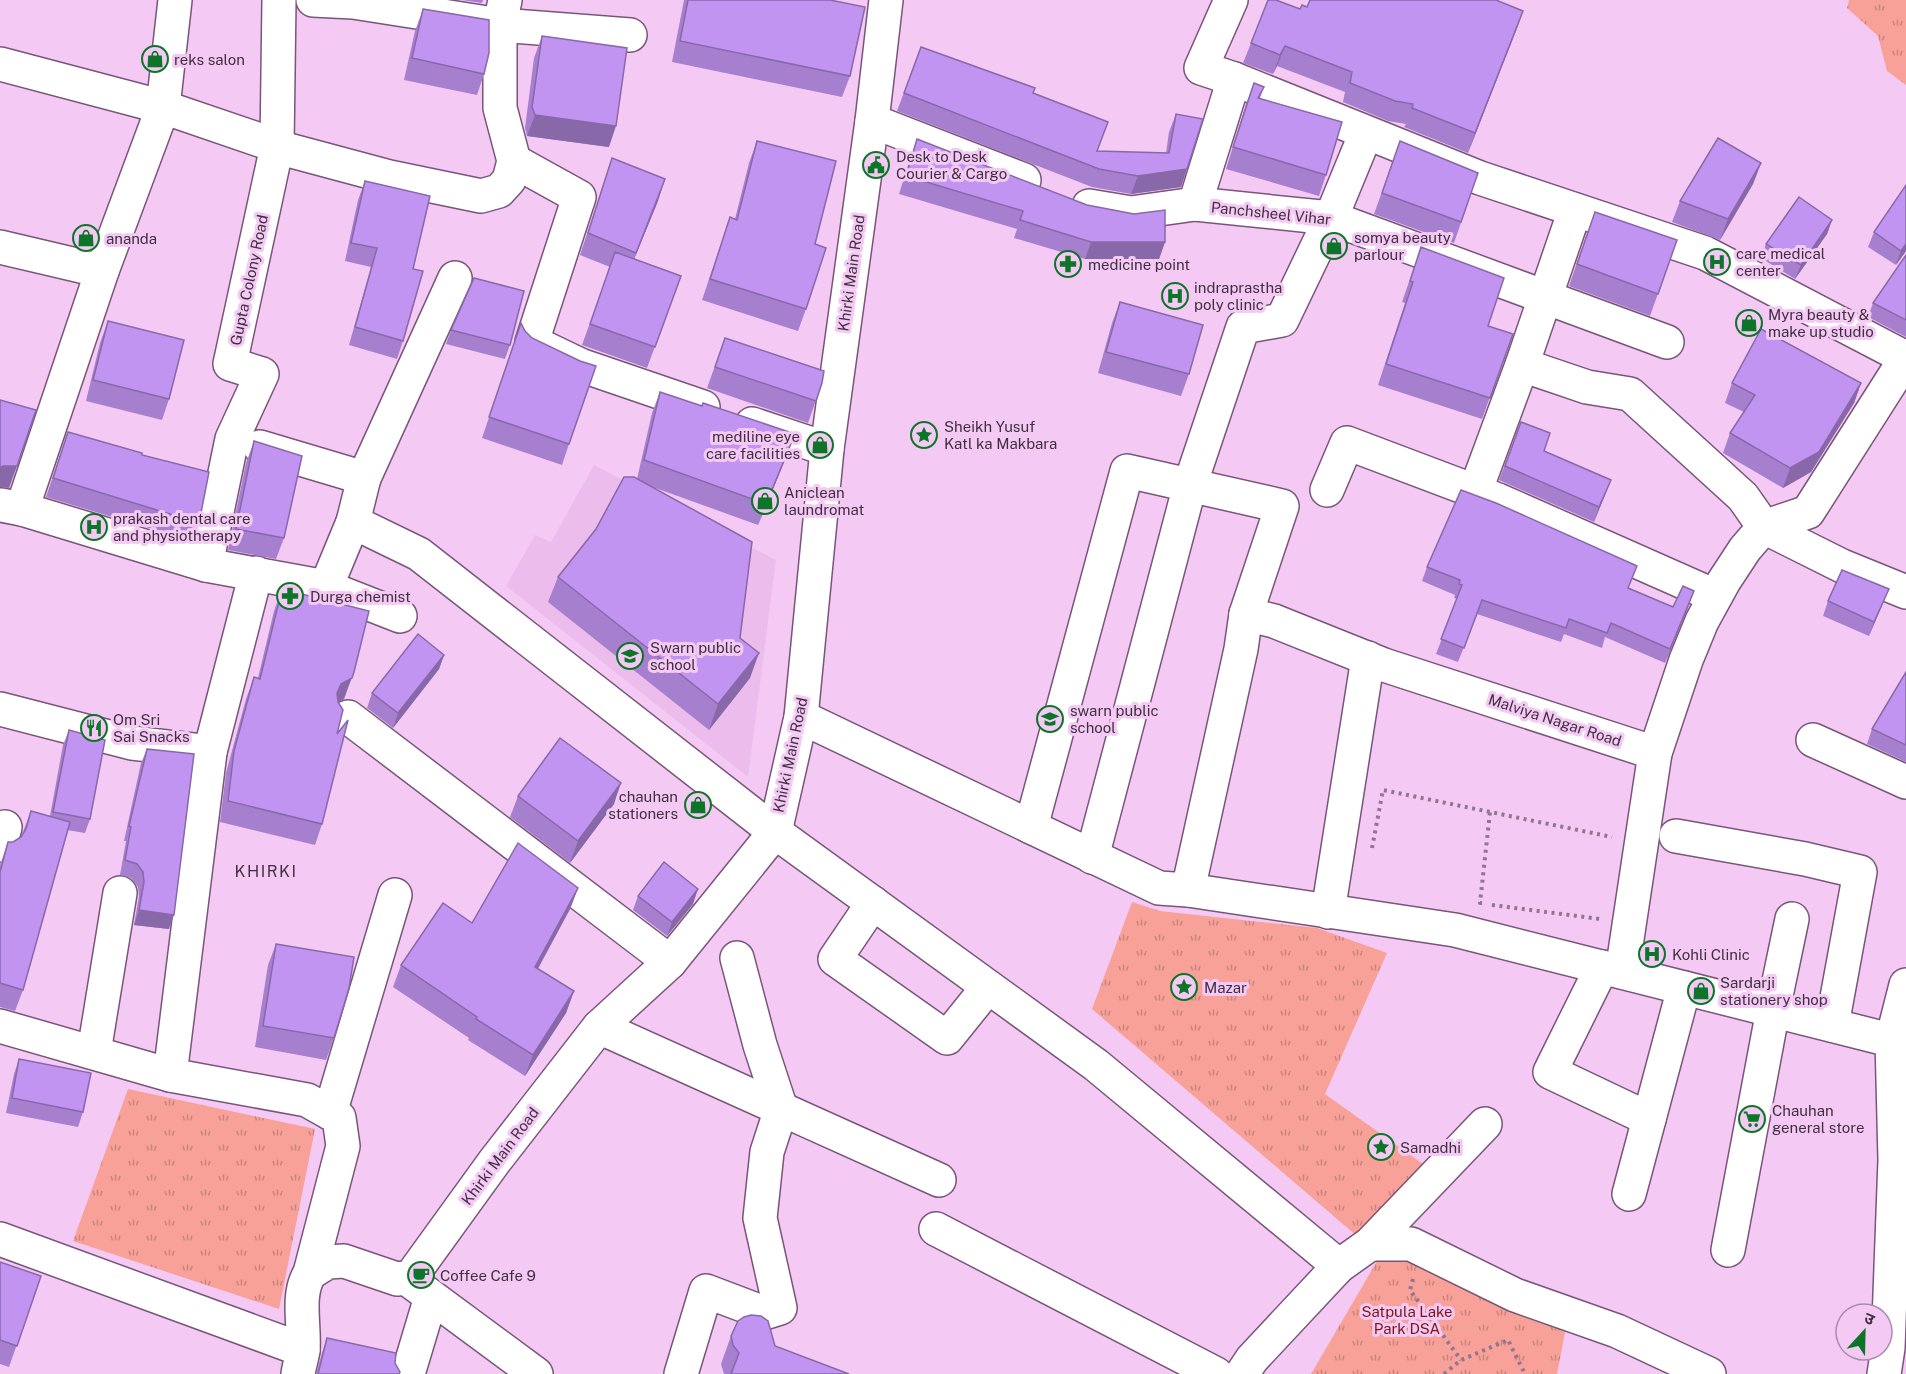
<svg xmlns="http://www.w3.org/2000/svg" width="1906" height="1374" font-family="'Public Sans','Noto Sans Devanagari',sans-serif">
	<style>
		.built { fill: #ecbdec }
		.park { fill: url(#park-tufts) }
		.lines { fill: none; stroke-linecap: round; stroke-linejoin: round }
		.minor-casing { stroke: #795579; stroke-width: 36 }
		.path { stroke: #917591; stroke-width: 4; stroke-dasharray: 3 4.5; stroke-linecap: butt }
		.minor { stroke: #fff; stroke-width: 33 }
		.wall { fill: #a77fcf }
		.shaded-wall { fill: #8868a9 }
		.building { fill: #c294f1; stroke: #8868a9; stroke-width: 1.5 }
		.labels { text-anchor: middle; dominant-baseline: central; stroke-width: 6; stroke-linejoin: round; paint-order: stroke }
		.poi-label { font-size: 15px; fill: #402f40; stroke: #f4caf4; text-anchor: start }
		.street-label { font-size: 15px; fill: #402f40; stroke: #f4caf4 }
		.park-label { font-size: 15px; fill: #7a1616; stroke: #f4caf4 }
		.neighbourhood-label { font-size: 16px; letter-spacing: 1.5px; fill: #402f40; stroke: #f4caf4 }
	</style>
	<defs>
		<pattern id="park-tufts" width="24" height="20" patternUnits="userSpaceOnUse" patternTransform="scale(1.5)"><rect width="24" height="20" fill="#f8a198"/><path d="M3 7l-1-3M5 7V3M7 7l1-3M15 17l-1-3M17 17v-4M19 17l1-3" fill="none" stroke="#ca847d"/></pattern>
	</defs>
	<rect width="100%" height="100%" fill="#f4caf4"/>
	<path class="built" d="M594 465 776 560 748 777 506 586 535 535 551 542Z"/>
	<g class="park">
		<path d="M1849 0H1906V85L1887 71 1878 36 1847 8Z"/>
		<path d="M1132 902 1160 911 1317 928 1387 953 1325 1094 1451 1184 1372 1249 1092 1009Z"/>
		<path d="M128 1089 315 1129 279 1309 73 1241Z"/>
		<path d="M1383 1251 1566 1327 1557 1374H1311Z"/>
	</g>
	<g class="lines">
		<defs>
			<g id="minor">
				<path d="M313 0 353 2 500 25 630 35"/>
				<path d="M1231 0 1201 68 1234 79 1480 178 1705 253 1906 358"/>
				<path d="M0 64 163 107 292 151 389 177 481 196 499 191 509 180 514 161 500 108V25L505 0"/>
				<path d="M872 121 1024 180"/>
				<path d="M514 161 579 197 532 342 580 365 703 407"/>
				<path d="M1195 204 1234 79"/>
				<path d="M1089 206 1131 213 1195 204 1331 218 1667 342"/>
				<path d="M0 247 102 271"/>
				<path d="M1522 365 1575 210"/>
				<path d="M752 424 827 449"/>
				<path d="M260 447 364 478"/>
				<path d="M1327 490 1347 443 1498 500 1715 596"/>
				<path d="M1475 492 1522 365 1587 387 1630 394 1743 497 1764 527 1842 566 1906 592"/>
				<path d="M1 505 22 509 206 565 326 587 400 616"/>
				<path d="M22 509 102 271 163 107 175 0"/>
				<path d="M353 522 419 554 775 832 1096 1065 1339 1266"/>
				<path d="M206 565 232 439 262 374 230 364 277 146 279 0"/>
				<path d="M326 587 353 522 364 478 455 278"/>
				<path d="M1246 614 1274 621 1384 665 1655 753"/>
				<path d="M0 709 132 743 210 752"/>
				<path d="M348 717 670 962"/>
				<path d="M801 717 1159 888 1188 890 1455 930 1906 1044"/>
				<path d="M1813 740 1906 782"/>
				<path d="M1031 827 1127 471 1282 506 1246 614 1241 649 1188 890"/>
				<path d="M1676 836 1805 859 1860 872 1832 1025"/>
				<path d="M0 845 5 827"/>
				<path d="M1092 857 1190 485 1243 327 1282 320 1331 218 1366 133"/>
				<path d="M873 903 835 959 947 1038 988 987"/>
				<path d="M1328 912 1368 658"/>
				<path d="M1602 967 1550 1072 1649 1119"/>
				<path d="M1622 972 1655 753 1686 660 1702 621 1724 581 1745 549 1764 527 1808 512 1906 358"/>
				<path d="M0 1026 170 1075 307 1100 339 1118 343 1146 310 1273C296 1295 305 1325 303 1350 302 1358 299 1366 298 1374"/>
				<path d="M599 1027 939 1180"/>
				<path d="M94 1052 120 893"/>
				<path d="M170 1075 210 752 256 573"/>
				<path d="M330 1113 395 895"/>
				<path d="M1629 1194 1684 988"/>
				<path d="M936 1229 1216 1374"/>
				<path d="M0 1239 303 1350"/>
				<path d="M1370 1244H1411L1515 1295 1617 1331 1709 1374"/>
				<path d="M1728 1250 1773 1010 1792 919"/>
				<path d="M310 1273 328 1262 344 1261 397 1279 406 1278 413 1274 494 1162 599 1027 670 962 775 832 801 717 827 449 872 121 886 0"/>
				<path d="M406 1278 536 1374"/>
				<path d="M408 1374 431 1297"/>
				<path d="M681 1374 706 1291 764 1313 780 1308 760 1218 767 1152 781 1109 760 1045 737 958"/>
				<path d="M1242 1374 1252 1359 1339 1266 1370 1244 1485 1124"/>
				<path d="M1884 1374 1888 1348 1895 1160 1892 1040 1906 985"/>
			</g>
		</defs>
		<use href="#minor" class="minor-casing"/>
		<g class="path">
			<path d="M1372 848 1383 790 1612 837"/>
			<path d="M1482 903H1480L1490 812"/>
			<path d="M1492 905 1600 919"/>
			<path d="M1413 1279 1410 1290 1461 1360"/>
			<path d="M1444 1374 1461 1360 1508 1340 1525 1374"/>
		</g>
		<use href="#minor" class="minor"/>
	</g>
	<g class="wall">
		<path d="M462 0H483L482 3Z"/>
		<path d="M684 0H830L850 76 842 97 672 62Z"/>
		<path d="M1307 7 1523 11 1468 153 1404 127 1406 124 1388 121 1343 102 1345 92 1277 66 1273 74 1243 63 1251 43 1300 9Z"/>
		<path d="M423 9 484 74 477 95 404 80 415 31Z"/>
		<path d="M542 36 609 147 527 136 525 128 534 58Z"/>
		<path d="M921 47 1033 93 1097 151 1166 153 1169 132 1176 114 1187 169 1181 187 1131 194 1092 187 897 111Z"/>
		<path d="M1254 83 1264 87 1260 98 1326 175 1319 196 1226 169 1246 104Z"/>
		<path d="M917 139 1165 242 1159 259H1085L1014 238 1017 229 899 194 911 156Z"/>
		<path d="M757 141 815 244 806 309 798 331 702 300 730 217 735 219 749 163Z"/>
		<path d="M1400 141 1478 173 1454 243 1374 214Z"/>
		<path d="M612 158 658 201 634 259 681 276 647 368 582 345 610 267 580 255Z"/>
		<path d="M1761 163 1753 184 1720 240 1672 222 1680 201Z"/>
		<path d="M365 181 403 341 397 359 349 345 371 267 345 261 358 200Z"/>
		<path d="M1906 185V251L1896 265 1868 247 1874 232Z"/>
		<path d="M1832 220 1827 234 1795 279 1761 258 1766 244Z"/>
		<path d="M1587 233 1677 240 1650 316 1569 286Z"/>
		<path d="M1421 247 1488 326 1513 334 1482 419 1378 385 1405 303 1402 302Z"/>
		<path d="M1906 255V337L1868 317 1873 303Z"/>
		<path d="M1120 302 1189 374 1181 396 1098 373 1112 323Z"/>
		<path d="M108 321 169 399 162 420 86 401 100 343Z"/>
		<path d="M521 323 569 444 562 465 482 438Z"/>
		<path d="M451 330 510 345 505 359 446 344Z"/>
		<path d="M725 338 822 383 808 423 707 388Z"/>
		<path d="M1732 383H1861L1854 403 1811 472 1783 488 1723 453 1730 433 1744 412 1725 403Z"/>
		<path d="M660 392 787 455 758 525 647 485 740 638 750 678 709 730 548 602 558 577 637 479 652 413Z"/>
		<path d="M1521 422 1544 451 1605 495 1594 522 1499 480Z"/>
		<path d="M68 432 199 523 192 541 46 497Z"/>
		<path d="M254 441 284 538 276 559 228 550 246 463Z"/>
		<path d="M1427 567 1629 588 1673 607 1689 605 1665 663 1605 637 1602 648 1564 634 1561 642 1477 614 1458 662 1436 654 1457 599 1454 598 1455 595 1422 581Z"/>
		<path d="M282 589 344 699 338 702 337 734 322 824 315 845 220 822 226 773 246 699 254 677 258 678 274 611Z"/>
		<path d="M1828 601 1883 603 1869 636 1823 616Z"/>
		<path d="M444 655 439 669 393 728 367 708 372 693Z"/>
		<path d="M1906 672V762L1867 744 1872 729Z"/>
		<path d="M69 730 90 819 85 833 67 830 23 990 15 1011 0 1007V865L8 842H13L21 837 31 811 50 816 63 745Z"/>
		<path d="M147 749 169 929 134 925 139 896 138 887 131 878 120 875 126 841H124L141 763Z"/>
		<path d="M518 796 614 804 570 863 510 817Z"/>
		<path d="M578 888 570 909 538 969 574 991 566 1013 525 1076 468 1040 469 1038 393 987 401 965 472 923Z"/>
		<path d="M638 896 693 904 667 936 633 910Z"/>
		<path d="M276 944 334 1038 326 1060 255 1047 268 965Z"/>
		<path d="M19 1059 83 1112 78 1127 6 1113 14 1074Z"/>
		<path d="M0 1262 41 1276 9 1367 0 1364Z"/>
		<path d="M731 1336 775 1346 849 1374H724L721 1364Z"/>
		<path d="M327 1338 395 1363 399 1374H316L322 1353Z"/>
	</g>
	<g class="shaded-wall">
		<path d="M1523 11 1516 31 1468 153 1475 133Z"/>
		<path d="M1285 46 1277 66 1273 74 1280 55Z"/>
		<path d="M535 115 616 126 609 147 527 136Z"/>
		<path d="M1761 163 1753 184 1720 240 1728 219Z"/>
		<path d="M1187 169 1181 187 1131 194 1138 176Z"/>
		<path d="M665 179 658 201 628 274 636 253Z"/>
		<path d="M1832 220 1827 234 1795 279 1801 265Z"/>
		<path d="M1091 242H1165L1159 259H1085Z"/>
		<path d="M1906 244V251L1896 265 1901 251Z"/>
		<path d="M1861 383 1854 403 1811 472 1783 488 1790 468Z"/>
		<path d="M795 434 787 455 758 525 766 504Z"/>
		<path d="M3 466H17L9 488 0 487V468Z"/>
		<path d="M1611 480 1605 495 1594 522 1599 507Z"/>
		<path d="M1889 589 1883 603 1869 636 1874 622Z"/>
		<path d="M1694 591 1689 605 1665 663 1670 649Z"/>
		<path d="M759 653 750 678 709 730 718 704Z"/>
		<path d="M444 655 439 669 393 728 398 713Z"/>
		<path d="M354 672 344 699 333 705 341 684Z"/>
		<path d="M621 783 614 804 570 863 578 841Z"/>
		<path d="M578 888 570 909 527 988 535 967Z"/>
		<path d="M698 889 693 904 667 936 672 922Z"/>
		<path d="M139 910 174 915 169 929 134 925Z"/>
		<path d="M574 991 566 1013 525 1076 533 1055Z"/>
	</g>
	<g class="building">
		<path d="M688 0H830L865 7 850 76 680 41Z"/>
		<path d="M1268 0H1276L1300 9 1302 5 1307 7 1310 0H1496L1523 11 1475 133 1412 108 1413 104 1395 101 1350 83 1352 72 1285 46 1280 55 1251 43Z"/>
		<path d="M423 9 489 20V53L484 74 412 58Z"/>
		<path d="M542 36 627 48 616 126 535 115 532 107Z"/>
		<path d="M921 47 1035 88 1033 93 1108 122 1097 151 1169 153 1176 114 1203 119 1187 169 1138 176 1099 169 904 93Z"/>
		<path d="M1254 83 1264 87 1258 98 1342 122 1326 175 1233 147Z"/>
		<path d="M1718 138 1761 163 1728 219 1680 201Z"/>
		<path d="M917 139 1087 205 1134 214 1165 210V242H1091L1020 220 1023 211 906 176Z"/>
		<path d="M757 141 836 161 815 244 826 248 806 309 710 279 730 217 737 220Z"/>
		<path d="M1400 141 1478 173 1461 222 1382 193Z"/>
		<path d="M612 158 665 179 636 253 588 233Z"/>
		<path d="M365 181 430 196 413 269 423 271 403 341 355 327 377 248 351 243Z"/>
		<path d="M1906 185V244L1901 251 1874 232Z"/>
		<path d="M1799 197 1832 220 1801 265 1766 244Z"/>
		<path d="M1595 212 1677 240 1658 294 1577 264Z"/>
		<path d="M1421 247 1504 278 1488 326 1513 334 1490 398 1386 364 1413 282 1410 281Z"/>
		<path d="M615 252 681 276 655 347 590 324Z"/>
		<path d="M1906 255V320L1873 303Z"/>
		<path d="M474 278 524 291 510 345 451 330Z"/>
		<path d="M1120 302 1203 325 1189 374 1106 352Z"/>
		<path d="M108 321 184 340 169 399 93 380Z"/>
		<path d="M521 323 525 331 532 338 580 361 596 366 569 444 489 417Z"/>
		<path d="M1761 329 1861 383 1819 452 1790 468 1730 433 1755 395 1732 383Z"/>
		<path d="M725 338 824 371 822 383 816 401 715 367Z"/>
		<path d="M660 392 702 406 703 403 795 434 766 504 644 460Z"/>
		<path d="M0 400 36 410 17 466H3L0 468Z"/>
		<path d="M1521 422 1550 433 1544 451 1611 480 1599 507 1505 466Z"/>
		<path d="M68 432 142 453V455L209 472 199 523 53 478Z"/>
		<path d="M254 441 302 456 284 538 236 529Z"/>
		<path d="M624 477H634L752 542 740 638 759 653 718 704 558 577 596 529Z"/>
		<path d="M1461 490 1496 503 1637 566 1628 588 1673 607 1683 586 1694 591 1670 649 1611 623 1607 633 1569 619 1566 628 1482 600 1464 648 1441 639 1462 585 1459 584 1460 580 1427 567Z"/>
		<path d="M1842 570 1889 589 1874 622 1828 601Z"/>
		<path d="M282 589 369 611 354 672 352 678 341 684 337 693 338 702 343 710 337 734 348 720 322 824 228 801 234 751 254 677 260 679Z"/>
		<path d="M418 634 444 655 398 713 372 693Z"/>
		<path d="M1906 672V745L1872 729Z"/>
		<path d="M69 730 105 740 90 819 53 812Z"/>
		<path d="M560 738 621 783 578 841 518 796Z"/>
		<path d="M147 749 194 754 174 915 139 910 144 882 143 872 137 864 125 860 131 827 129 826Z"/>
		<path d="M31 811 70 822 23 990 0 983V872L8 842H13L21 837 26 829Z"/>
		<path d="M518 843 578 888 535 967 574 991 533 1055 476 1019 477 1017 401 965 443 903 472 923Z"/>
		<path d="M664 862 698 889 672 922 638 896Z"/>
		<path d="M276 944 354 957 349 988 334 1038 263 1026Z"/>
		<path d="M19 1059 91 1073 83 1112 12 1098Z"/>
		<path d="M0 1262 41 1276 17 1346 0 1340Z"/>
		<path d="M751 1315 761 1316 768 1321 775 1346 849 1374H731L739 1353 733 1345 731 1336 738 1321 744 1317Z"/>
		<path d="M327 1338 396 1353 395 1363 400 1372 399 1374H318Z"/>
	</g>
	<defs>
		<symbol id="shop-ring" viewBox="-11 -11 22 22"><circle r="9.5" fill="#f4caf4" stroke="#0d7528" stroke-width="1.5"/><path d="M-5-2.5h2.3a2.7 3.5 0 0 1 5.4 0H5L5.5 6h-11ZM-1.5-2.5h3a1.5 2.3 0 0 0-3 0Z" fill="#0d7528"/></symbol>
		<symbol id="civic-ring" viewBox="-11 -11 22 22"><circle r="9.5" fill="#f4caf4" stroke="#0d7528" stroke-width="1.5"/><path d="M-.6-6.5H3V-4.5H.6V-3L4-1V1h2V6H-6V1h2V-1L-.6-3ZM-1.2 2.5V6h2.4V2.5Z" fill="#0d7528"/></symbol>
		<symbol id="hospital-ring" viewBox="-11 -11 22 22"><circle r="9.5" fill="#f4caf4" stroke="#0d7528" stroke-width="1.5"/><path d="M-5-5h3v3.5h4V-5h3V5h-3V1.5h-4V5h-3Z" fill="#0d7528"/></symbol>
		<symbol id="pharmacy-ring" viewBox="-11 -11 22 22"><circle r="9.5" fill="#f4caf4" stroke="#0d7528" stroke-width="1.5"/><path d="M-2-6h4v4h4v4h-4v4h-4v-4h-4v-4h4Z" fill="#0d7528"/></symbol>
		<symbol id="sight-ring" viewBox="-11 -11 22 22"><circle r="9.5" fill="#f4caf4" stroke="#0d7528" stroke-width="1.5"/><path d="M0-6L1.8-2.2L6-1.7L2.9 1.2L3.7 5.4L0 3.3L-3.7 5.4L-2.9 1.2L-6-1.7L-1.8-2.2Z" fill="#0d7528"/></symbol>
		<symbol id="school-ring" viewBox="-11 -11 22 22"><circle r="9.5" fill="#f4caf4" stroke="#0d7528" stroke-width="1.5"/><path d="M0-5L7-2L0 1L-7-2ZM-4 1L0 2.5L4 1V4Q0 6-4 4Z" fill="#0d7528"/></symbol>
		<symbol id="restaurant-ring" viewBox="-11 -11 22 22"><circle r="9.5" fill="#f4caf4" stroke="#0d7528" stroke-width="1.5"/><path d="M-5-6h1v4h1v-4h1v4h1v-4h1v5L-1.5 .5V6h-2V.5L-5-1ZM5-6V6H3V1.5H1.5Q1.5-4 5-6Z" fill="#0d7528"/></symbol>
		<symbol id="supermarket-ring" viewBox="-11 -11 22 22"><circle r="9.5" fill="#f4caf4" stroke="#0d7528" stroke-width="1.5"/><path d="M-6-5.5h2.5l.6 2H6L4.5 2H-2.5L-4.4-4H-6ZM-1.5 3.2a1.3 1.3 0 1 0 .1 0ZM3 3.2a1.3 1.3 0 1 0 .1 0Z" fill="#0d7528"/></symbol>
		<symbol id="cafe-ring" viewBox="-11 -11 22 22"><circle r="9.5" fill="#f4caf4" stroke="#0d7528" stroke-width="1.5"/><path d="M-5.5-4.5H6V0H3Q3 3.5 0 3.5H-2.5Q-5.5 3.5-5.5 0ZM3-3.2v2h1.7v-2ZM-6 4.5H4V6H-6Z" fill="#0d7528"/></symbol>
	</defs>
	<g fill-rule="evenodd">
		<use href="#shop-ring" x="140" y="44" width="30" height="30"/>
		<use href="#civic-ring" x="861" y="150" width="30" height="30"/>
		<use href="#shop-ring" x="71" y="223" width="30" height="30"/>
		<use href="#shop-ring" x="1319" y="231" width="30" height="30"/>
		<use href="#hospital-ring" x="1702" y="247" width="30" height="30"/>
		<use href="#pharmacy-ring" x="1053" y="249" width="30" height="30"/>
		<use href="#hospital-ring" x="1160" y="281" width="30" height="30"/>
		<use href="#shop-ring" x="1734" y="308" width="30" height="30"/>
		<use href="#sight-ring" x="909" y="420" width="30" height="30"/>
		<use href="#shop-ring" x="805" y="430" width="30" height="30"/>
		<use href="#shop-ring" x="750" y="486" width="30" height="30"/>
		<use href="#hospital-ring" x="79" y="512" width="30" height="30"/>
		<use href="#pharmacy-ring" x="275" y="581" width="30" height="30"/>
		<use href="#school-ring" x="615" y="641" width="30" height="30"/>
		<use href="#school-ring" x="1035" y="704" width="30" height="30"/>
		<use href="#restaurant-ring" x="79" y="713" width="30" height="30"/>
		<use href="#shop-ring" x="683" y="790" width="30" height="30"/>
		<use href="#hospital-ring" x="1637" y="939" width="30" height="30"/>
		<use href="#sight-ring" x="1169" y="972" width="30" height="30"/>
		<use href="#shop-ring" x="1686" y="976" width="30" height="30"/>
		<use href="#supermarket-ring" x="1737" y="1104" width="30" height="30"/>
		<use href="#sight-ring" x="1366" y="1132" width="30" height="30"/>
		<use href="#cafe-ring" x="406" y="1260" width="30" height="30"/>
	</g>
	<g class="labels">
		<g class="poi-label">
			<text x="174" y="59">reks salon</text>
			<text x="896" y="156">Desk to Desk<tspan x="896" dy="17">Courier &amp; Cargo</tspan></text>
			<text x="1354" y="237">somya beauty<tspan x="1354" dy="17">parlour</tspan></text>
			<text x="106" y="238">ananda</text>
			<text x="1736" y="253">care medical<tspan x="1736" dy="17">center</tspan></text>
			<text x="1088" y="264">medicine point</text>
			<text x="1194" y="287">indraprastha<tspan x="1194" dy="17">poly clinic</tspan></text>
			<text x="1768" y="314">Myra beauty &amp;<tspan x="1768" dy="17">make up studio</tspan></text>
			<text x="944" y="426">Sheikh Yusuf<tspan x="944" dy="17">Katl ka Makbara</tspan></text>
			<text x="800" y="436" text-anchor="end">mediline eye<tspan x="800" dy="17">care facilities</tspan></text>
			<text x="784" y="492">Aniclean<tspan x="784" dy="17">laundromat</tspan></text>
			<text x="113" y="518">prakash dental care<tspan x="113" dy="17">and physiotherapy</tspan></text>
			<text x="310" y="596">Durga chemist</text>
			<text x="650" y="647">Swarn public<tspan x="650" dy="17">school</tspan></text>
			<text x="1070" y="710">swarn public<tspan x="1070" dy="17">school</tspan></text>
			<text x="113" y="719">Om Sri<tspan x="113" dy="17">Sai Snacks</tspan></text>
			<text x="678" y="796" text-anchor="end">chauhan<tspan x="678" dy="17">stationers</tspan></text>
			<text x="1672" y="954">Kohli Clinic</text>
			<text x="1720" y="982">Sardarji<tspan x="1720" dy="17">stationery shop</tspan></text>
			<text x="1204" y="987">Mazar</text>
			<text x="1772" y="1110">Chauhan<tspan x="1772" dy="17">general store</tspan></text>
			<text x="1400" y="1147">Samadhi</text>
			<text x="440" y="1275">Coffee Cafe 9</text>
		</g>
		<g class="street-label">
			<text transform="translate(1271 213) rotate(6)">Panchsheel Vihar</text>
			<text transform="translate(851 273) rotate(-82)">Khirki Main Road</text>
			<text transform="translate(249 280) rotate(-78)">Gupta Colony Road</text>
			<text transform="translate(1555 720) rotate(18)">Malviya Nagar Road</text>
			<text transform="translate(790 755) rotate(-78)">Khirki Main Road</text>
			<text transform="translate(500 1156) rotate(-53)">Khirki Main Road</text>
		</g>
		<g class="park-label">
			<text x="1407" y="1311">Satpula Lake<tspan x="1407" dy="17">Park DSA</tspan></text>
		</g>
		<g class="neighbourhood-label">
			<text x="266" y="871">KHIRKI</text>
		</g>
	</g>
	<g transform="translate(1864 1332) rotate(22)"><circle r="28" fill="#f4caf4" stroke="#ac8cac" stroke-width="1.5"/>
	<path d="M0-4.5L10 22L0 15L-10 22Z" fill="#0d7528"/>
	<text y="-9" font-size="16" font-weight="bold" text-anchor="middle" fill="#402f40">उ</text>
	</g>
</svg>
